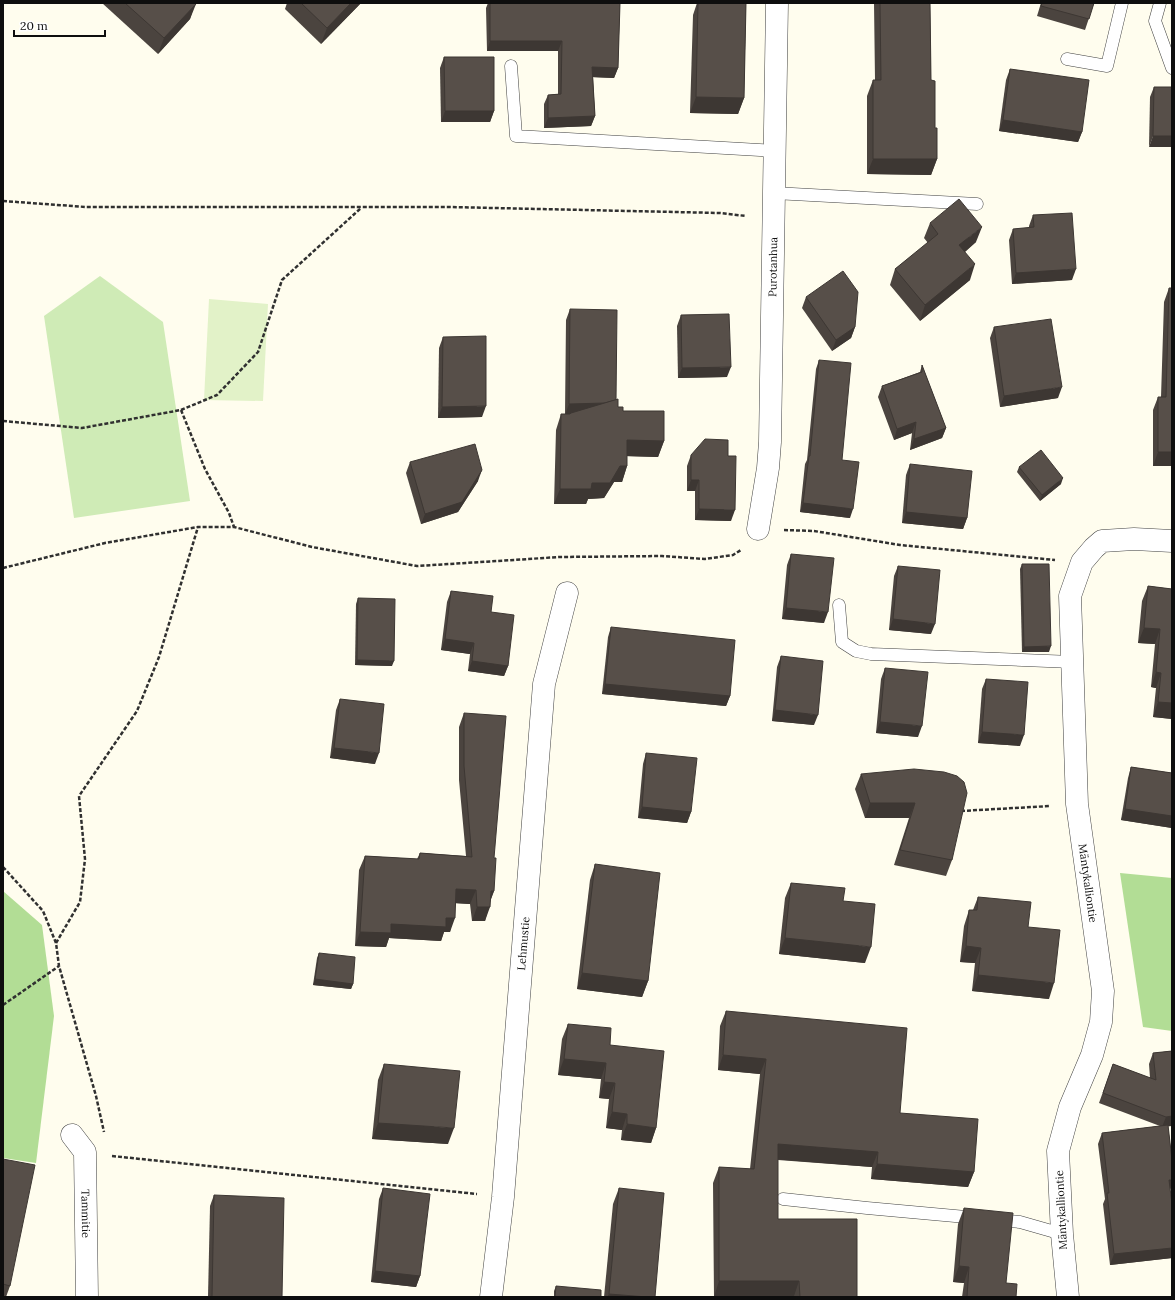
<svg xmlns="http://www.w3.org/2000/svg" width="1175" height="1300" font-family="Lora,serif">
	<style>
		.green { fill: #cfebb6 }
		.forest { fill: #b2dd95 }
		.pitch { fill: #e2f2c8 }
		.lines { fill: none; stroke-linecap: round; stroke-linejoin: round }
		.service-casing { stroke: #414141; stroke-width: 13 }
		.minor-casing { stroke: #414141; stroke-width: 23 }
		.path { stroke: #303030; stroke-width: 2.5; stroke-dasharray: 4 2; stroke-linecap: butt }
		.service { stroke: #fff; stroke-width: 12 }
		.minor { stroke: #fff; stroke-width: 22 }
		.wall { fill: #4b443f }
		.shaded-wall { fill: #3d3733 }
		.building { fill: #574f49; stroke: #3d3733 }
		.labels { text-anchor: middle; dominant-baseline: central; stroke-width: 4; stroke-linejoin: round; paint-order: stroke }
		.street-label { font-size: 11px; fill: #0e0e0e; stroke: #fff }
	</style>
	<rect width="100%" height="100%" fill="#fffdee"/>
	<path class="green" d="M100 276 163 322 190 501 74 518 44 316Z"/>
	<g class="forest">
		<path d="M1120 873 1172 878V1031L1143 1027Z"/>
		<path d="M3 891 42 925 54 1016 36 1163 3 1158Z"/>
	</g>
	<path class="pitch" d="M209 299 268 304 263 401 204 400Z"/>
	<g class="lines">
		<defs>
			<g id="service">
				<path d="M1160 3 1155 21 1172 68"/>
				<path d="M1067 59 1107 66 1122 3"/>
				<path d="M511 66 516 136 775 151"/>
				<path d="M774 193 977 204"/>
				<path d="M839 605 842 642 856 651 871 654 1073 662"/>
				<path d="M783 1199 867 1208 977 1218"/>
				<path d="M997 1220 1020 1222 1062 1234"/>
			</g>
			<g id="minor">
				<path id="s1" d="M758 529 768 468 770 442 777 3"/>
				<path id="s2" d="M72 1135 85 1152 87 1297"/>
				<path id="s3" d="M491 1297 503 1197 544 684 567 593"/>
				<path d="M1068 1297 1062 1234 1058 1151 1070 1107 1092 1055 1101 1022 1103 991 1077 804 1070 596 1082 562 1094 548 1102 541 1134 539 1172 541"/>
			</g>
		</defs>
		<use href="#service" class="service-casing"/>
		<use href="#minor" class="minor-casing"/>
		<g class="path">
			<path d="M3 201 86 207H449L720 213 746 216"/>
			<path d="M181 410 217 395 258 352 282 280 361 208"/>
			<path d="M3 421 82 428 181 410 205 469 229 513 234 527"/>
			<path d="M784 530 814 531 900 545 1055 560"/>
			<path d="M3 568 105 543 198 527H234L312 547 417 566 560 557 662 556 705 559 733 555 741 550"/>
			<path d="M961 811 1050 806"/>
			<path d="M3 867 43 911 56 943 59 966 96 1096 104 1132"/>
			<path d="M56 943 80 902 85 859 79 796 137 711 159 657 198 527"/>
			<path d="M3 1005 59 966"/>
			<path d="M112 1156 477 1194"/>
		</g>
		<use href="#service" class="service"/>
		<use href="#minor" class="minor"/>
	</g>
	<g class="wall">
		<path d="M102 3H195L190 19 158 54Z"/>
		<path d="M287 3H361L321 44 285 9Z"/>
		<path d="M488 3H620L618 68 614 78 593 77 595 116 591 126 544 128V104L548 95 558 94V51H487L486 8Z"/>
		<path d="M697 3H746L744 98 738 114 690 113 693 15Z"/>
		<path d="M874 3H930L931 80 937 159 931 175 867 174V96L873 80H875Z"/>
		<path d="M1041 3H1094L1085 30 1037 16Z"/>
		<path d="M444 57 494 111 490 122H441L440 68Z"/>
		<path d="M1010 69 1082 132 1078 142 999 131 1006 80Z"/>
		<path d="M1154 87H1172L1149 147 1150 97Z"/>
		<path d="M1033 215 1072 280 1012 284 1009 240 1013 229 1029 228V226Z"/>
		<path d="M930 223 976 242 965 252 970 280 920 321 890 285 895 269 928 243 924 238Z"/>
		<path d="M1169 288 1172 466H1153V410L1158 397H1161L1164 302Z"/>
		<path d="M806 297 855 327 851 338 832 351 802 308Z"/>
		<path d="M570 309 616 400 618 407 664 441 658 457 627 456V466L622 482H614L604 498 588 499 586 504H554L556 430 561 414H565L566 320Z"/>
		<path d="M681 315 727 377 678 378 677 326Z"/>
		<path d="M994 327 1058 398 1000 407 990 338Z"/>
		<path d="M443 337 482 417 438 418 439 348Z"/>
		<path d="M819 360 842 460 850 518 800 512 805 464 807 460 816 369Z"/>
		<path d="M922 365 946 428 942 438 910 450 912 433 894 440 878 397 882 386 920 372Z"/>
		<path d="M691 455 731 521 695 520V491H687V466Z"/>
		<path d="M410 462 478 481 458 512 421 524 406 473Z"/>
		<path d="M910 464 967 518 963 529 902 523 906 475Z"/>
		<path d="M1019 467 1061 484 1040 501 1017 472Z"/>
		<path d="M791 554 824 623 782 619 787 565Z"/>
		<path d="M1022 564 1049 652H1022L1020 569Z"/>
		<path d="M898 566 931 634 889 630 894 576Z"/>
		<path d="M1148 586 1172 589V719L1153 717 1156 688 1151 687 1155 644 1138 643 1142 601Z"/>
		<path d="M451 591 491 612 508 666 504 676 468 671 470 654 441 650 447 602Z"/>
		<path d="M358 598 392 666 355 665 356 604Z"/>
		<path d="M611 627 730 696 726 706 602 694 608 637Z"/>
		<path d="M781 656 814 725 772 721 777 667Z"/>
		<path d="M885 668 918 737 876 733 881 679Z"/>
		<path d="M986 679 1020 746 978 743 982 689Z"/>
		<path d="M340 699 375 764 330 758 336 710Z"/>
		<path d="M464 713 494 858V891L490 901 485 921H472L470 904 456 903 450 932H444L441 941 389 938 386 947 355 946 359 870 365 856 417 859 420 853 466 856 459 780V727Z"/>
		<path d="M646 753 691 812 687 823 638 818 643 764Z"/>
		<path d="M1131 767 1172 773V828L1121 820 1128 778Z"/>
		<path d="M861 774 964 782 952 860 946 876 894 865 909 818H865L855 789Z"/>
		<path d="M595 864 648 981 642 997 577 989 590 880Z"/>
		<path d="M791 883 843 901 865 963 779 954 785 898Z"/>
		<path d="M978 897 1028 927 1049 999 972 991 975 963 960 962 964 926 969 910H973Z"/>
		<path d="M319 953 353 984 351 989 313 985 317 958Z"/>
		<path d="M726 1011 900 1113 974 1172 968 1187 871 1179 872 1167 778 1160V1219L857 1297H794V1296L714 1297 713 1183 719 1167 750 1169 760 1074 718 1070 720 1026Z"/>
		<path d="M568 1024 610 1045 656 1128 651 1143 621 1140 622 1130 606 1128 609 1099 599 1098 601 1079 558 1075 562 1039Z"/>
		<path d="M1172 1051V1126H1168L1172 1160V1186L1170 1190 1172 1204V1258L1110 1265 1103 1204 1105 1199 1098 1144 1102 1133 1160 1126 1099 1103 1113 1064 1150 1078 1149 1064 1153 1053Z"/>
		<path d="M384 1064 448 1144 372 1139 378 1080Z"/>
		<path d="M3 1159 10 1286 6 1297H3Z"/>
		<path d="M383 1188 420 1276 416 1287 371 1282 379 1199Z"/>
		<path d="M619 1188 655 1297H604L613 1204Z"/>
		<path d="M214 1195 282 1297H208L210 1206Z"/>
		<path d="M964 1208 1006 1283 1016 1297H962L964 1283 953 1282 958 1224Z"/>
		<path d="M556 1286 601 1297H554V1291Z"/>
	</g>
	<g class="shaded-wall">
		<path d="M351 3H361L321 44 327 28Z"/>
		<path d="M196 4 190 19 158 54 164 38Z"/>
		<path d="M490 41H562L558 51H487Z"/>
		<path d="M592 67 618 68 614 78 589 77Z"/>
		<path d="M696 97 744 98 738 114 690 113Z"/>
		<path d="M445 111H494L490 122H441Z"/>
		<path d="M595 116 591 126 544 128 548 118Z"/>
		<path d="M1003 120 1082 132 1078 142 999 131Z"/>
		<path d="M1153 136H1172V147H1149Z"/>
		<path d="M873 159H937L931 175 867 174Z"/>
		<path d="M982 227 976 242 954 261 959 245Z"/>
		<path d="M975 264 970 280 920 321 925 305Z"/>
		<path d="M1076 269 1072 280 1012 284 1016 273Z"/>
		<path d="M855 327 851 338 832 351 836 340Z"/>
		<path d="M731 367 727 377 678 378 682 368Z"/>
		<path d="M1062 387 1058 398 1000 407 1004 396Z"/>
		<path d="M616 403 571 413 570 414 565 415 569 404Z"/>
		<path d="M486 406 482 417 438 418 442 407Z"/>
		<path d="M916 422 912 433 894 440 897 429Z"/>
		<path d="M946 428 942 438 910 450 914 439Z"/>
		<path d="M627 440 664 441 658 457 622 456Z"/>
		<path d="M1158 452H1172V466H1153Z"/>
		<path d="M620 466H627L622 482H614L604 498 588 499 586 504H554L560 489 592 483Z"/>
		<path d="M482 470 478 481 458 512 421 524 425 514Z"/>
		<path d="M1063 478 1061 484 1040 501 1042 495Z"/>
		<path d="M691 480H699L695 491H687Z"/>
		<path d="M803 503 853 509 850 518 800 512Z"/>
		<path d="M699 509 735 510 731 521 695 520Z"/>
		<path d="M906 512 967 518 963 529 902 523Z"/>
		<path d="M786 608 828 612 824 623 782 619Z"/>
		<path d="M893 619 935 624 931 634 889 630Z"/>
		<path d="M1144 628 1160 629 1155 644 1138 643Z"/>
		<path d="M445 639 474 643 470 654 441 650Z"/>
		<path d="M1051 646 1049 652H1022L1024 647Z"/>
		<path d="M357 660 394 661 392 666 355 665Z"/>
		<path d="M472 661 508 666 504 676 468 671Z"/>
		<path d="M1156 672 1161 673 1156 688 1151 687Z"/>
		<path d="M605 684 730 696 726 706 602 694Z"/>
		<path d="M1158 702 1172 703V719L1153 717Z"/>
		<path d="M775 710 818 715 814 725 772 721Z"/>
		<path d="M880 722 922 726 918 737 876 733Z"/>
		<path d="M982 732 1024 735 1020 746 978 743Z"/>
		<path d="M334 748 379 753 375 764 330 758Z"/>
		<path d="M870 803H915L909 818H865Z"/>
		<path d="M642 807 691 812 687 823 638 818Z"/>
		<path d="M1125 809 1172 816V828L1121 820Z"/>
		<path d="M456 889 476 890 470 904 451 903Z"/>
		<path d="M491 891H494L489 905Z"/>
		<path d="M477 907H490L485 921H472Z"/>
		<path d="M446 918H455L450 932H444L441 941 389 938 386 947 355 946 360 932 391 924Z"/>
		<path d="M785 938 871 947 865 963 779 954Z"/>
		<path d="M966 946 981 948 975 963 960 962Z"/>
		<path d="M582 973 648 981 642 997 577 989Z"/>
		<path d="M978 975 1054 983 1049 999 972 991Z"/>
		<path d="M315 979 353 984 351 989 313 985Z"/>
		<path d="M723 1055 766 1059 760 1074 718 1070Z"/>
		<path d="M564 1059 606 1063 601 1079 558 1075Z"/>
		<path d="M604 1082 615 1083 609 1099 599 1098Z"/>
		<path d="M612 1112 627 1114 622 1130 606 1128Z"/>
		<path d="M1172 1116V1126L1162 1127 1166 1117Z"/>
		<path d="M378 1123 454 1128 448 1144 372 1139Z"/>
		<path d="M627 1124 656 1128 651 1143 621 1140Z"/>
		<path d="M778 1144 878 1152 872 1167 772 1159Z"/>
		<path d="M877 1164 974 1172 968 1187 871 1179Z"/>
		<path d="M1169 1180H1172V1186L1171 1190Z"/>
		<path d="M1172 1248V1258L1110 1265 1114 1254Z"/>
		<path d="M959 1266 969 1267 964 1283 953 1282Z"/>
		<path d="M375 1271 420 1276 416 1287 371 1282Z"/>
		<path d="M719 1281H799L794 1296 714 1297Z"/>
		<path d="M609 1294 647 1297H607Z"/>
	</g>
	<g class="building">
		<path d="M125 3H195L196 4 164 38Z"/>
		<path d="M301 3H351L327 28Z"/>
		<path d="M490 3H620L618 68 592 67 595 116 548 118V95L561 94 562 41H490Z"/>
		<path d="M698 3H746L744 98 696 97Z"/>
		<path d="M880 3H930L931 80 935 81V128H937V159H873V80H881Z"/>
		<path d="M1042 3H1094L1089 19 1041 6Z"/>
		<path d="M444 57H494V111H445Z"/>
		<path d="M1010 69 1089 80 1082 132 1003 120Z"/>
		<path d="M1154 87H1172V136H1153Z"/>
		<path d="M959 199 982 227 959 245 975 264 925 305 895 269 938 234 930 223Z"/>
		<path d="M1072 213 1076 269 1016 273 1013 229 1034 227 1033 215Z"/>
		<path d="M843 271 858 292 855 327 836 340 806 297Z"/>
		<path d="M1169 288H1172V452H1158V397H1166Z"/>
		<path d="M570 309 617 310 616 400 605 403 569 404Z"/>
		<path d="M729 314 731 367 682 368 681 315Z"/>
		<path d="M1051 319 1062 387 1004 396 994 327Z"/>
		<path d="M486 336V406L442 407 443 337Z"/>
		<path d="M819 360 851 363 842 460 859 462 853 509 803 503 809 456H810Z"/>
		<path d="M922 365 946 428 914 439 916 422 897 429 882 386 922 372Z"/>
		<path d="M618 399V407H623V411H664V441L627 440V466H620L610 483H592L591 489H560L561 414H570L571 413Z"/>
		<path d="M705 439 728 440V456H736L735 510 699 509V480H691V455Z"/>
		<path d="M475 444 482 470 462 502 425 514 410 462Z"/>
		<path d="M1041 450 1063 478 1042 495 1019 467Z"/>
		<path d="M910 464 972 471 967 518 906 512Z"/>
		<path d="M791 554 834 558 828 612 786 608Z"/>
		<path d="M1022 564H1049L1051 646 1024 647Z"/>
		<path d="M898 566 940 570 935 624 893 619Z"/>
		<path d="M1148 586 1172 589V703L1158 702 1161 673 1156 672 1160 629 1144 628Z"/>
		<path d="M451 591 493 596 491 612 514 615 508 666 472 661 474 643 445 639Z"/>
		<path d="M358 598 395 599 394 661 357 660Z"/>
		<path d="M611 627 735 640 730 696 605 684Z"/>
		<path d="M781 656 823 661 818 715 775 710Z"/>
		<path d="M885 668 928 672 922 726 880 722Z"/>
		<path d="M986 679 1028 682 1024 735 982 732Z"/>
		<path d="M340 699 384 704 379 753 334 748Z"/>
		<path d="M464 713 506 716 494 858H496L494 891H491L490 907H477L476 890 456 889 455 918H446V927L391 924V933L360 932 365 856 419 859 420 853 472 857 464 766Z"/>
		<path d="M646 753 697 758 691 812 642 807Z"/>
		<path d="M1131 767 1172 773V816L1125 809Z"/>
		<path d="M914 769 944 772 957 776 964 782 967 793 952 860 900 850 915 803H870L861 774Z"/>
		<path d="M595 864 660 873 648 981 582 973Z"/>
		<path d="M791 883 845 888 843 901 875 904 871 947 785 938Z"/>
		<path d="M978 897 1031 902 1028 927 1060 930 1054 983 978 975 981 948 966 946 969 910H977Z"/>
		<path d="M319 953 355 957 353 984 315 979Z"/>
		<path d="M726 1011 907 1028 900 1113 978 1119 974 1172 877 1164 878 1152 778 1144V1219H857V1297H800L799 1281H719V1167L754 1169 766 1059 723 1055Z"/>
		<path d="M568 1024 611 1028 610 1045 664 1051 656 1128 627 1124V1114L612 1112 615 1083 604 1082 606 1063 564 1059Z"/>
		<path d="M1172 1051V1116L1166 1117 1103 1093 1113 1064 1156 1080 1153 1053Z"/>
		<path d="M384 1064 460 1071 454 1128 378 1123Z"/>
		<path d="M1168 1125 1172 1160V1180H1169L1172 1204V1248L1114 1254 1107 1193H1109L1102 1133Z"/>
		<path d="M3 1159 35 1165 10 1286 3 1284Z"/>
		<path d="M383 1188 430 1194 420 1276 375 1271Z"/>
		<path d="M619 1188 664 1193 655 1297H647L609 1294Z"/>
		<path d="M214 1195 284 1198 282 1297H212Z"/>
		<path d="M964 1208 1013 1213 1006 1283 1017 1284 1016 1297H967L969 1267 959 1266Z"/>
		<path d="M556 1286 601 1290V1297H555Z"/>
	</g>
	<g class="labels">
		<g class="street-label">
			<text stroke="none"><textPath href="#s1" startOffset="263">Purotanhua</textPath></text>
			<text transform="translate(1088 883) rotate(82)">Mäntykalliontie</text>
			<text stroke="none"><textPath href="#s3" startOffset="355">Lehmustie</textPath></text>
			<text transform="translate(1061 1210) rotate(-93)">Mäntykalliontie</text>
			<text stroke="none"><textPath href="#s2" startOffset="83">Tammitie</textPath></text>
		</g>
	</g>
	<rect width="1175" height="1300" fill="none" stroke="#0e0e0e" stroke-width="8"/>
	<path d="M14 30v6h91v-6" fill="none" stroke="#0e0e0e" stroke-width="2"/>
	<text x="20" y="30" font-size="12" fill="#0e0e0e" stroke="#ffffff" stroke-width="3" paint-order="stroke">20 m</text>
</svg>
